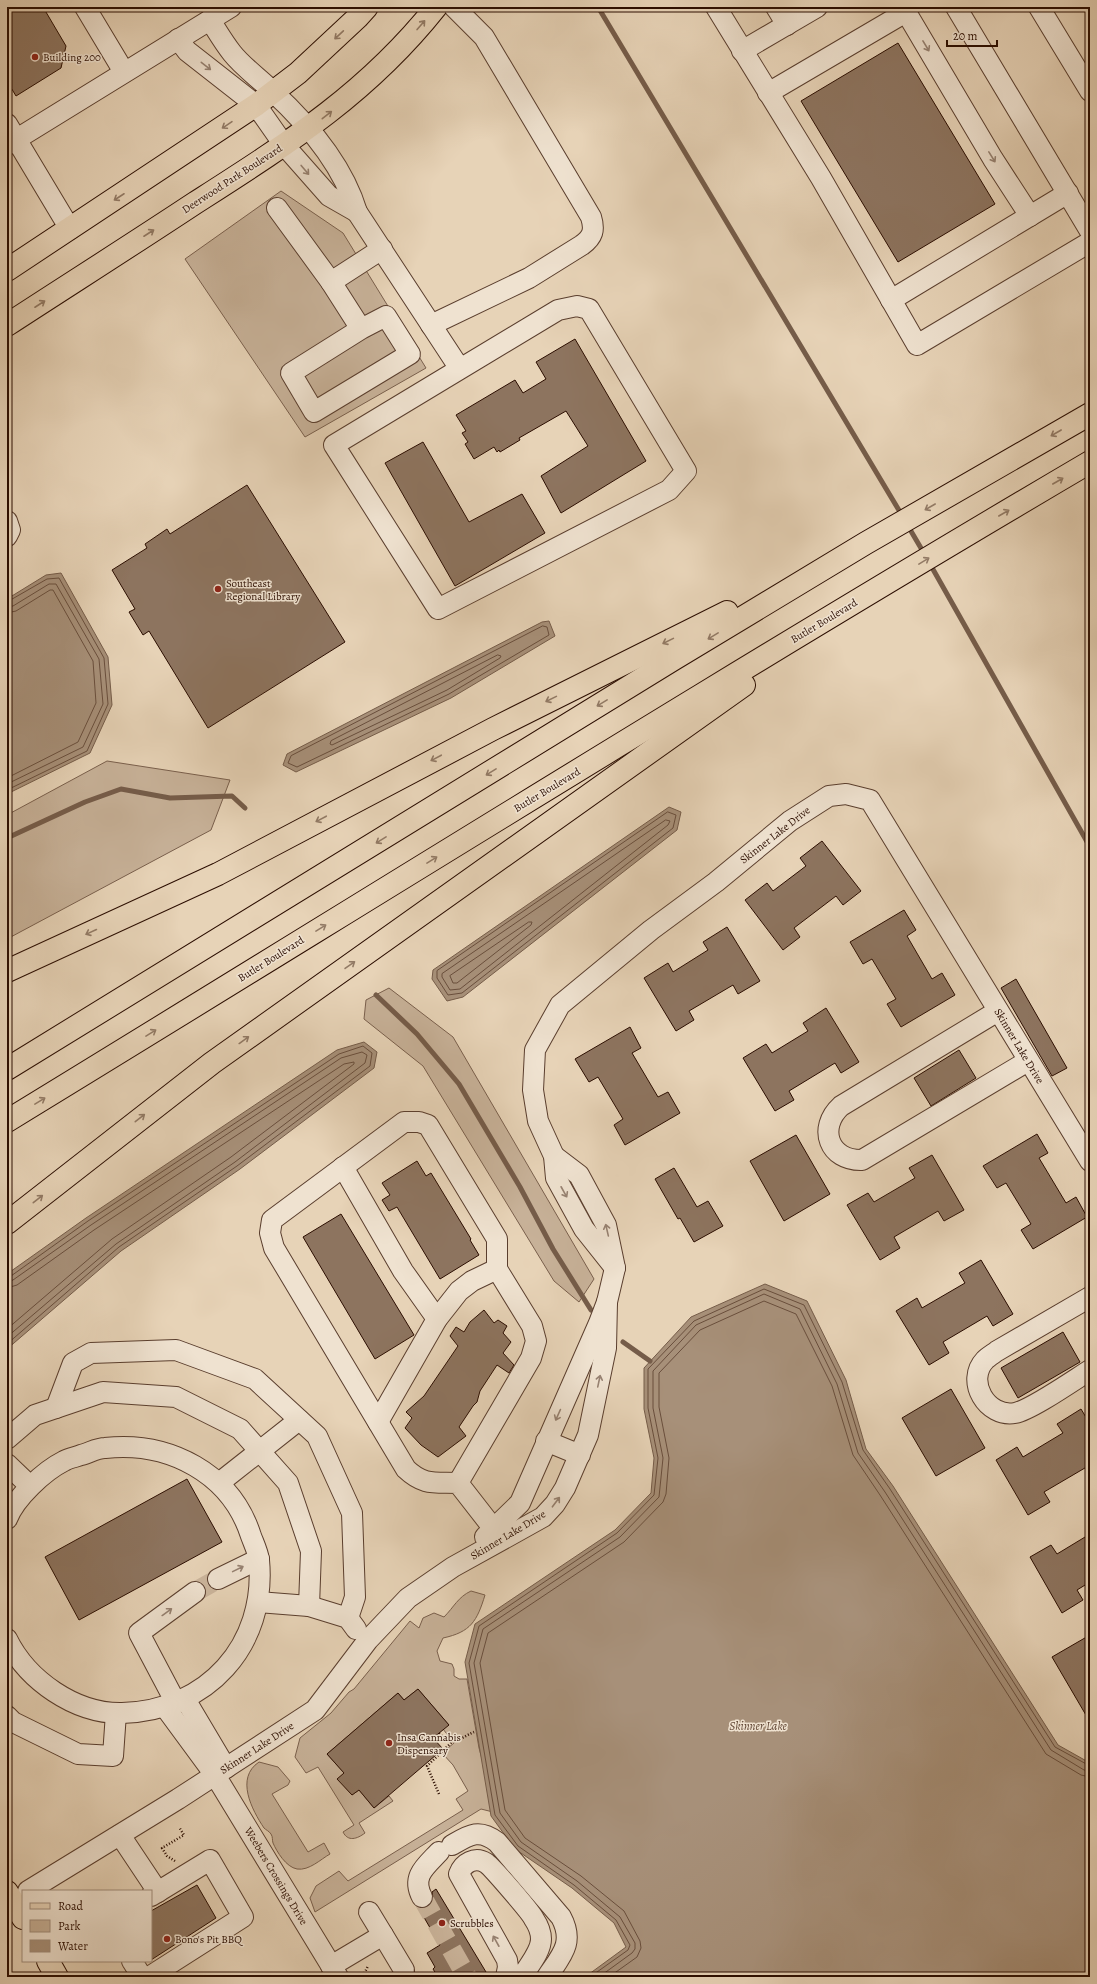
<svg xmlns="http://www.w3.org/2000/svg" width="1097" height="1984" font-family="Alegreya,serif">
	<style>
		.green { fill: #c7b198; stroke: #795f4c }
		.water { fill: #a79079; stroke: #755c49 }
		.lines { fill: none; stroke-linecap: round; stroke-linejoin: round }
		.shore { stroke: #694e3c; stroke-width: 1 }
		.stream { stroke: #755c49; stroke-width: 5 }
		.building { fill: #8d745f; stroke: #2b0d00 }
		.minor-tunnel { stroke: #cbb59c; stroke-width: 20; stroke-dasharray: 20 10; stroke-linecap: butt }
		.minor-casing { stroke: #5a3e2e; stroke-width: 22 }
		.major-casing { stroke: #2b0d00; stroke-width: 24 }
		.highway-casing { stroke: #2b0d00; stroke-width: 24 }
		.path { stroke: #2b0d00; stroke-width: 2.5; stroke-dasharray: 1 2; stroke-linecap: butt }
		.minor { stroke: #efe2d0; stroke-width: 20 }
		.major { stroke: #e7d3b7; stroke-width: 22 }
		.highway { stroke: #e7d3b7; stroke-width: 22 }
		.oneway { stroke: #927a65 }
		.oneway2 { stroke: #978272 }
		.poi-dot { fill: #8f2418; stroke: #efe2d0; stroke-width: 1.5 }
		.labels { text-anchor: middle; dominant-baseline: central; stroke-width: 3; stroke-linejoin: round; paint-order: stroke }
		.poi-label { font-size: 11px; fill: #2b0d00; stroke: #efe2d0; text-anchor: start }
		.street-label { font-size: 11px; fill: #2b0d00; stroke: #efe2d0 }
		.water-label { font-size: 12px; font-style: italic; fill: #634836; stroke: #efe2d0 }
	</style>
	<rect width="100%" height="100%" fill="#e7d3b7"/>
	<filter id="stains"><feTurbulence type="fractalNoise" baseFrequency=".005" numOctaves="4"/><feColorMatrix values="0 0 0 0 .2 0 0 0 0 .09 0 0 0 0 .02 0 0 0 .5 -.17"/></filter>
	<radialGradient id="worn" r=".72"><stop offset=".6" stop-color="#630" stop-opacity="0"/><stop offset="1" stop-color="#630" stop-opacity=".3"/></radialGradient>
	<g class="green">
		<path d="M281 191 343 233 426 368 305 437 185 259Z"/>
		<path d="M107 761 230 780 211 830 7 939V815Z"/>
		<path d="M389 988 453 1037 594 1279 579 1302 554 1281 423 1066 364 1019 366 1000Z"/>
		<path d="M471 1591 485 1595C477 1621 471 1632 443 1638L437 1651 440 1661 452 1664 454 1669V1676L459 1679H467L479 1748 497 1813 481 1809 315 1912 310 1898 316 1886 339 1871 348 1881 463 1810 456 1799 468 1791 453 1765 442 1753 454 1743 443 1729 448 1724 418 1689 404 1700 398 1693 327 1754 344 1773 338 1779 352 1795 359 1790 374 1808 389 1796 393 1801 359 1823 365 1833C357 1839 348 1842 343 1832L354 1825 318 1767 306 1773 295 1757 300 1738 331 1713 349 1692 354 1689 410 1621 419 1628 423 1618 434 1613 444 1617C454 1607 458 1597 471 1591Z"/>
		<path d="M259 1762 278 1767 290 1781 288 1785 272 1794 308 1852 324 1843 330 1854C321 1859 309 1871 297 1869 286 1867 277 1852 273 1843 272 1840 273 1837 271 1834 269 1831 266 1830 264 1828 252 1810 235 1778 259 1762Z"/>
	</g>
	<g class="water">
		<path d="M61 573 108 657 112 705 90 753 7 794V599L46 575Z"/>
		<path d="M549 621 555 636 451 698 296 772 283 765 287 754 542 622Z"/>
		<path d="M669 807 681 812 677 830 463 997 447 1001 432 979 433 970Z"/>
		<path d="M364 1042 377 1052 374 1068 240 1169 121 1251 7 1349V1274L86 1218 337 1050Z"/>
		<path d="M765 1284 807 1301 846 1380 866 1449 893 1486 1058 1745 1090 1763V1977H585L626 1947 614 1923 572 1888 515 1849 491 1816 465 1662 475 1624 615 1530 651 1493 654 1458 644 1409V1368L691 1317Z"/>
	</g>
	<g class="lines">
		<g class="shore">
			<path d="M7 602 47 579 59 578 104 658 108 704 87 751 7 790"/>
			<path d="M7 607 13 606 49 584H56L99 659 103 704 83 747 7 784"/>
			<path d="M7 613 16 611 50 590H53L93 661 96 703 78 742 7 778"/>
			<path d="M543 626 547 627 549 635 449 694 297 767 288 763 291 756Z"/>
			<path d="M498 655 501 656 500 658 447 690 332 745 330 744 331 741Z"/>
			<path d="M668 812 676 815 673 828 462 993 448 995 437 978V971Z"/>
			<path d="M666 820 670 821 668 825 460 989 450 990 442 977V974Z"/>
			<path d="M529 922H532L531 925 457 983H453L450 976Z"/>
			<path d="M7 1277 11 1276 88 1221 339 1054 363 1046 372 1053 370 1066 237 1166 119 1247 7 1344"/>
			<path d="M7 1282 13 1280 91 1225 341 1058 362 1052 367 1055 365 1063 235 1162 116 1244 7 1337"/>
			<path d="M7 1288 17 1285 94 1230 344 1064 354 1062V1064L231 1157 112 1239 7 1329"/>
			<path d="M590 1977 628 1950 630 1945 616 1920 574 1885 518 1846 495 1815 469 1663 479 1626 617 1533 654 1495 658 1458 648 1408V1369L694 1321 764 1289 804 1305 842 1382 863 1450 890 1489 1055 1747 1090 1766"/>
			<path d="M599 1977 632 1953 635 1949V1943L620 1917 577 1881 521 1842 500 1813 474 1663 483 1629 620 1537 659 1497 663 1458 653 1408V1371L696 1325 764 1294 800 1309 837 1384 858 1453 885 1492 1051 1750 1084 1770 1090 1771"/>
			<path d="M609 1977 637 1957 641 1948 640 1941 624 1911 581 1876 525 1838 505 1810 480 1663 488 1633 624 1542 663 1502 666 1494 669 1458 659 1407V1373L700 1330 764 1301 796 1314 832 1386 853 1455 880 1495 1046 1754 1081 1775 1090 1777"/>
		</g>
		<g class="stream">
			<path d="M598 7 903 517"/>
			<path d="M908 526 925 555"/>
			<path d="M930 564 1090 847"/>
			<path d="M7 838 85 802 121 789 170 798 232 796 245 808"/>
			<path d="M376 995 417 1034 459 1084 520 1187 553 1249 591 1310"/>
			<path d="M623 1342 650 1361"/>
		</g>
	</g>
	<g class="building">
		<path d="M7 7H43L66 46 61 68 16 96 7 81Z"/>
		<path d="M898 43 995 204 898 262 801 101Z"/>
		<path d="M575 339 646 461 561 513 541 476 588 446 566 411 519 438 520 440 500 452 499 450 497 452 494 447 474 459 465 444 468 442 462 433 466 431 456 415 515 380 523 393 546 379 536 362Z"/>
		<path d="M423 442 469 522 522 494 545 533 455 586 385 463Z"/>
		<path d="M247 485 345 642 208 728 149 631 143 635 129 612 135 609 112 570 147 548 145 544 167 529 170 534Z"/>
		<path d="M822 841 861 891 843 905 836 896 794 928 800 937 783 950 745 900 767 883 773 891 806 866 800 858Z"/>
		<path d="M904 910 916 930 907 936 932 979 942 973 955 995 901 1027 887 1004 896 999 872 959 863 964 850 942Z"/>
		<path d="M727 927 760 981 738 994 733 985 689 1011 694 1020 676 1031 644 978 668 963 673 972 708 950 703 942Z"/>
		<path d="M1016 979 1067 1068 1052 1076 1001 988Z"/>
		<path d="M826 1008 859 1062 841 1073 835 1063 789 1091 794 1100 775 1111 743 1058 766 1044 772 1053 808 1031 803 1023Z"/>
		<path d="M630 1027 641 1048 632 1053 658 1097 668 1092 680 1113 625 1145 614 1125 623 1119 598 1077 589 1082 575 1059Z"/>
		<path d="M959 1050 976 1078 931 1106 914 1078Z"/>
		<path d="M1037 1134 1048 1153 1039 1158 1066 1203 1076 1197 1087 1217 1033 1249 1021 1230 1031 1224 1006 1183 997 1188 983 1166Z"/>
		<path d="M796 1135 830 1194 784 1221 750 1161Z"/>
		<path d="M932 1155 964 1210 944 1221 938 1211 894 1237 900 1248 880 1260 847 1205 868 1193 874 1202 915 1178 909 1168Z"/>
		<path d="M417 1161 426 1176 431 1173 471 1239 470 1240 479 1255 440 1279 397 1207 389 1211 382 1200 390 1195 382 1183Z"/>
		<path d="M674 1168 697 1207 708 1201 723 1226 694 1242 680 1218 678 1219 655 1179Z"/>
		<path d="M341 1214 414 1335 375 1359 303 1237Z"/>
		<path d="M981 1260 1013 1314 993 1326 987 1316 943 1342 949 1353 929 1365 896 1311 917 1298 922 1308 965 1283 959 1273Z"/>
		<path d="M484 1310 494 1323 498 1320 507 1326 503 1333 511 1342 503 1353 514 1365 509 1373 497 1365 480 1391 477 1402 473 1406 459 1427 466 1436 438 1457 421 1445 405 1428 412 1418 406 1412 424 1396 458 1346 450 1336 456 1327 464 1332 470 1322Z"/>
		<path d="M1063 1332 1080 1362 1018 1398 1001 1368Z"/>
		<path d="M951 1389 985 1448 936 1476 902 1418Z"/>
		<path d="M1081 1409 1090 1424V1465L1044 1492 1050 1502 1028 1515 996 1460 1017 1447 1023 1457 1063 1433 1057 1424Z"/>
		<path d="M187 1479 222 1542 79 1620 45 1557Z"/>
		<path d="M1090 1534V1582L1077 1590 1083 1600 1062 1613 1030 1557 1051 1545 1057 1554Z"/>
		<path d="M1090 1635V1722L1052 1657Z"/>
		<path d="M418 1689 449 1725 433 1738 443 1749 374 1808 359 1790 352 1795 337 1779 344 1773 327 1754 398 1693 404 1700Z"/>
		<path d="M197 1885 216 1918 151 1960V1911Z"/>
		<path d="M436 1889 489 1977H438L433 1969 435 1967 427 1953 440 1945 418 1907 426 1908 431 1904 433 1898 432 1892Z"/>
	</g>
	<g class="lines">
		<g class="minor-tunnel">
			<path d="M195 1592 218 1579"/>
			<path d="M422 1897 467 1977"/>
		</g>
		<defs>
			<g id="minor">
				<path d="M85 7 124 72"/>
				<path d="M716 7 821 178 917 345 1090 242"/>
				<path d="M776 7 787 25"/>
				<path d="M956 7 1090 231"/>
				<path d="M1039 7 1090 91"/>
				<path d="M906 12 993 159 1030 216"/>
				<path d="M210 20C217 31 224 43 232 53 243 67 259 78 272 91 308 124 343 165 357 212L460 369 334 445 438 609 669 490 686 471 589 309 577 306 558 310 460 369"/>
				<path d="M178 39 187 51 256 105 284 145 329 196 357 212"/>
				<path d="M742 51 817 7"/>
				<path d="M768 93 906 12 903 7"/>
				<path d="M7 124 70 229"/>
				<path d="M7 145 231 7"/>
				<path d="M277 208 331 282 382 249"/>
				<path d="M331 282 361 329 291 373 314 412 410 354 386 316 361 329"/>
				<path d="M891 300 1068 193"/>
				<path d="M431 325 529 278 582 245C593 237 595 230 591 217L484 37 454 7"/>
				<path d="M7 521 10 530 7 536"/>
				<path d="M998 1011 841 1106C817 1128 829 1161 862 1160L1028 1061"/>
				<path d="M343 1167 403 1271 437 1319"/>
				<path d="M615 1268 584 1229 556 1178 554 1156 538 1121 533 1090 535 1050 560 1005 651 930 716 882 790 821 829 796 846 794 870 800 1090 1161"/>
				<path d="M1090 1297 997 1351C993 1354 988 1357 985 1360 965 1381 987 1418 1015 1413 1031 1410 1074 1380 1090 1370"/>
				<path d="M56 1408 73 1363 91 1353 176 1350 255 1379 317 1436 352 1513 355 1597 348 1618"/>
				<path d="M378 1422 437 1319 459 1291 472 1281 497 1269"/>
				<path d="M7 1439 35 1415 103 1392 176 1397 240 1429 288 1483 311 1551 309 1606"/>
				<path d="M546 1441 580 1455"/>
				<path d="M7 1464 30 1486"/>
				<path d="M219 1483 299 1420"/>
				<path d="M458 1483 531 1358 536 1341 532 1326 497 1269V1239L428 1125 419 1122H404L272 1220 270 1233 274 1248 406 1469C424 1486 435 1482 458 1483L493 1528"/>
				<path d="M7 1519C15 1498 44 1471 64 1461 69 1458 76 1457 81 1455 89 1453 97 1448 105 1448 169 1441 231 1473 251 1536 254 1544 258 1552 259 1560 267 1645 207 1711 122 1713 75 1714 27 1680 7 1639"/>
				<path d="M485 1537 520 1503 599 1323 607 1302 615 1268 606 1225 579 1175 554 1156"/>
				<path d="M218 1579 259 1559"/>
				<path d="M258 1602 309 1606 348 1618 356 1629"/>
				<path d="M185 1699 226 1768"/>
				<path d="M176 1703 139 1633 195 1592"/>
				<path d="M165 1707 215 1775 338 1977"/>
				<path d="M7 1716 13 1722 78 1754 113 1756 116 1713"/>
				<path d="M120 1835 158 1892"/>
				<path d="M452 1845C469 1835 479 1828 497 1842L561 1917C575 1943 561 1956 547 1977"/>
				<path d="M28 1891 178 1799 315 1710 368 1640 408 1598 453 1567 543 1517 555 1504 565 1488 588 1435 606 1348 607 1302"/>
				<path d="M422 1897C411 1876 426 1866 439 1852"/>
				<path d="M383 1935 404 1970"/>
				<path d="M132 1961 142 1977"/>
				<path d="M331 1966 383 1935 369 1912"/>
				<path d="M149 1977 243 1917 210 1860 151 1896"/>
				<path d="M506 1977 508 1967 507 1960 459 1874C463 1863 475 1856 486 1863 491 1866 531 1912 534 1919 538 1925 541 1932 541 1939 541 1952 528 1966 522 1977"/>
			</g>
			<g id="major">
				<path d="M7 270 256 105 298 73 358 17 367 7"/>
				<path d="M7 325C70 284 133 244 195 203 287 144 367 94 436 7"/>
				<path d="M7 1892 23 1918"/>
				<path d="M48 1961 57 1977"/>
			</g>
			<g id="highway">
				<path d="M7 971 218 874 493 729 727 612"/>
				<path d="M7 1069 674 659 866 543 1090 414"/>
				<path d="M7 1121C367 901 726 676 1090 462"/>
				<path d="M7 1223 212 1063 744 685"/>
			</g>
		</defs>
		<use href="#minor" class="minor-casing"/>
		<use href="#major" class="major-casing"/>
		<use href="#highway" class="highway-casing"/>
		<g class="path">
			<path d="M439 1733C452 1748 458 1739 474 1732"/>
			<path d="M439 1794 427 1766 452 1742"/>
			<path d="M175 1861 167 1856 162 1848 184 1835 179 1827"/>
			<path d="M363 1976 368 1966"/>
		</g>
		<use href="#minor" class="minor"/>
		<use href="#major" class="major"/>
		<use href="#highway" class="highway"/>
	</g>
	<defs><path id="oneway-shaft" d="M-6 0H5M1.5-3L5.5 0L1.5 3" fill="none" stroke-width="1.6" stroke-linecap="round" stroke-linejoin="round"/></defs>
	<g class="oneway">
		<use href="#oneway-shaft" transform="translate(421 25) rotate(-49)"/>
		<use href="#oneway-shaft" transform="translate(339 35) rotate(137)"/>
		<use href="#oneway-shaft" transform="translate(327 115) rotate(-38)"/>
		<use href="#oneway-shaft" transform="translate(227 125) rotate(146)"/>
		<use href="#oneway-shaft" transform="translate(119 197) rotate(147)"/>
		<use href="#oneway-shaft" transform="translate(149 233) rotate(-33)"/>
		<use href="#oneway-shaft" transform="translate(40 304) rotate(-33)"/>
		<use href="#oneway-shaft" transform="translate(1056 433) rotate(150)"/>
		<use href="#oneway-shaft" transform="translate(1058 481) rotate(-30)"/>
		<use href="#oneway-shaft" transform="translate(930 507) rotate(150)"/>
		<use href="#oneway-shaft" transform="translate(1004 513) rotate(-30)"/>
		<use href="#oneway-shaft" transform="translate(924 561) rotate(-31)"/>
		<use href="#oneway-shaft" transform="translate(713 636) rotate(149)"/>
		<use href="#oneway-shaft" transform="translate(668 641) rotate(154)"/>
		<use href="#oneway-shaft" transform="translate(551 699) rotate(154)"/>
		<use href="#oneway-shaft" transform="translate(602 703) rotate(149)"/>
		<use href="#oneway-shaft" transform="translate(436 758) rotate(152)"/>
		<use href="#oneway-shaft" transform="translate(491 772) rotate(148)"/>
		<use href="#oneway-shaft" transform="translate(321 819) rotate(152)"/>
		<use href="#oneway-shaft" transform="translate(381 840) rotate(148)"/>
		<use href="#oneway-shaft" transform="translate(432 860) rotate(-32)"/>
		<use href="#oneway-shaft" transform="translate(321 928) rotate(-32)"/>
		<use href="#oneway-shaft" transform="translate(91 932) rotate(155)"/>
		<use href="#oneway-shaft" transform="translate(350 965) rotate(-35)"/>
		<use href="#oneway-shaft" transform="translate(151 1033) rotate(-32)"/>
		<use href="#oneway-shaft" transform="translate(244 1040) rotate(-36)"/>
		<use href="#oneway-shaft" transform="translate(40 1101) rotate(-31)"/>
		<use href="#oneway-shaft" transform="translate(140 1118) rotate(-38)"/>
		<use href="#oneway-shaft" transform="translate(38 1199) rotate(-38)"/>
	</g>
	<g class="oneway2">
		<use href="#oneway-shaft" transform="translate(926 46) rotate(59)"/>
		<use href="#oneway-shaft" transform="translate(206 66) rotate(38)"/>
		<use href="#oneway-shaft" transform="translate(992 157) rotate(58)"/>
		<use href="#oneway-shaft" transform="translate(305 170) rotate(50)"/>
		<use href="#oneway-shaft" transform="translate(564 1192) rotate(61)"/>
		<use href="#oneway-shaft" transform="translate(607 1230) rotate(-103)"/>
		<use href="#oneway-shaft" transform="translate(599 1381) rotate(-78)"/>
		<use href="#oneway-shaft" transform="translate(558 1415) rotate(114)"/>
		<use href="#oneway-shaft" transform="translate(556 1502) rotate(-53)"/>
		<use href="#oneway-shaft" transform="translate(238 1569) rotate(-26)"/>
		<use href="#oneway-shaft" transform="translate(167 1612) rotate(-36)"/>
		<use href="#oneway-shaft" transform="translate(496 1941) rotate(-119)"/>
	</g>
	<g class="poi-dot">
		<circle cx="35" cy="57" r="4"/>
		<circle cx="218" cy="589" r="4"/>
		<circle cx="389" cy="1743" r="4"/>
		<circle cx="442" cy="1923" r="4"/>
		<circle cx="167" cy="1939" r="4"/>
	</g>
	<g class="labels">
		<g class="poi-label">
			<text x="43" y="57">Building 200</text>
			<text x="226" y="583">Southeast<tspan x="226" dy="13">Regional Library</tspan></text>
			<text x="397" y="1737">Insa Cannabis<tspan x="397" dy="13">Dispensary</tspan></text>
			<text x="450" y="1923">Scrubbles</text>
			<text x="175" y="1939">Bono's Pit BBQ</text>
		</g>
		<g class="street-label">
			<text transform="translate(232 179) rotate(-33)">Deerwood Park Boulevard</text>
			<text transform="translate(824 621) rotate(-31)">Butler Boulevard</text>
			<text transform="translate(547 790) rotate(-31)">Butler Boulevard</text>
			<text transform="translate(775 835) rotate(-38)">Skinner Lake Drive</text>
			<text transform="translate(271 959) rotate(-32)">Butler Boulevard</text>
			<text transform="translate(1019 1046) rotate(59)">Skinner Lake Drive</text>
			<text transform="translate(508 1535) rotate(-31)">Skinner Lake Drive</text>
			<text transform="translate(257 1748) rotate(-33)">Skinner Lake Drive</text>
			<text transform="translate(276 1876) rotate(59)">Weebers Crossings Drive</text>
		</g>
		<g class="water-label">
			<text x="758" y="1726">Skinner Lake</text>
		</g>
	</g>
	<rect width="1097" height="1984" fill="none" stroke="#e7d3b7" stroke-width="24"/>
	<rect x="8" y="8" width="1081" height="1968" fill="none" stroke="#2b0d00" stroke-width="2"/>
	<rect x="12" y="12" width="1073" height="1960" fill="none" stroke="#2b0d00"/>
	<rect x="22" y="1890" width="130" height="72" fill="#efe2d0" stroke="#a18d7d"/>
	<rect x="30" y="1903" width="20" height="6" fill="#e7d3b7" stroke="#a18d7d"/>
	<text x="58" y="1910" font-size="12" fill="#2b0d00">Road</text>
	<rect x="30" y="1920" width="20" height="12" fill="#c7b198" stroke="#a18d7d"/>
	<text x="58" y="1930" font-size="12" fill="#2b0d00">Park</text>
	<rect x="30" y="1940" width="20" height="12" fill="#a79079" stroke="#a18d7d"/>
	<text x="58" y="1950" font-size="12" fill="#2b0d00">Water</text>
	<path d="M947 40v6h50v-6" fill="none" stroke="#2b0d00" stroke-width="2"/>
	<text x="953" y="40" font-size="12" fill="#2b0d00" stroke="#efe2d0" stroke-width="3" paint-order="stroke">20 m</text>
	<rect width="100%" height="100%" filter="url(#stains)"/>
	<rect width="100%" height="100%" fill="url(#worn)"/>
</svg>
